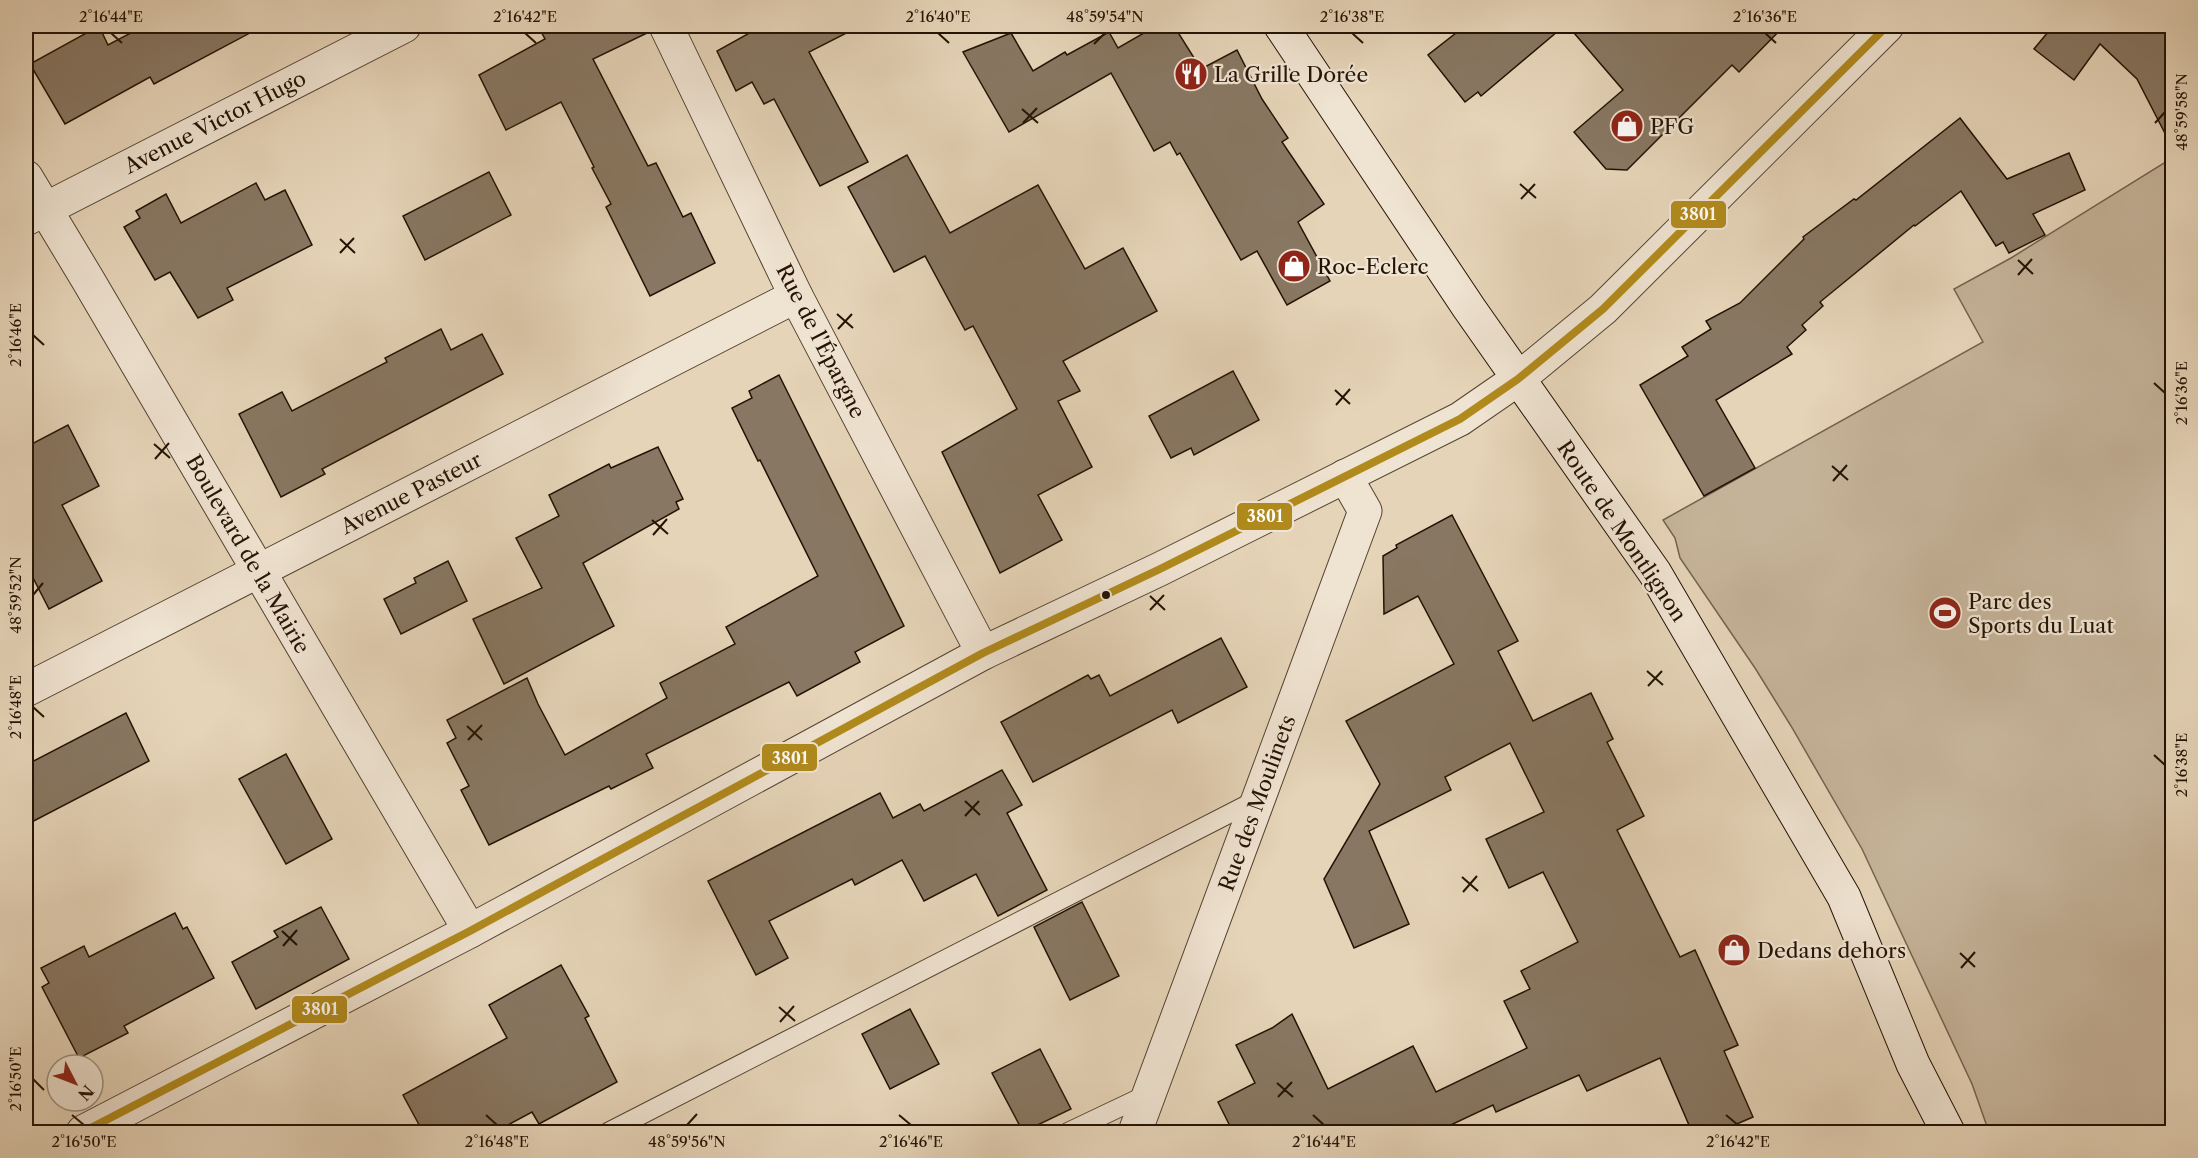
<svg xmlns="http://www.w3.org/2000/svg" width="2198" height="1158" font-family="'Libre Caslon Text',serif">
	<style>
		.green { fill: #c5b399; stroke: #74634e; stroke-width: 1.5 }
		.building { fill: #887762; stroke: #231304; stroke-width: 1.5 }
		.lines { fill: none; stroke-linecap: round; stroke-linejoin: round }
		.service-casing { stroke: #544331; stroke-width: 20 }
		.minor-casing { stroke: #544331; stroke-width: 35 }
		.tertiary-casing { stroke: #544331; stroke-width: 35 }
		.secondary-casing { stroke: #231304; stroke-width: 35 }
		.service { stroke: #efe3d1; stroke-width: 18 }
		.minor { stroke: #efe3d1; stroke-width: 33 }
		.tertiary { stroke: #efe3d1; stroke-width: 33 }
		.secondary { stroke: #efe3d1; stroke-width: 33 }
		.bus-1-casing { stroke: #efe3d1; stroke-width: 12 }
		.bus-1 { stroke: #b18a1d; stroke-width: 8 }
		.ticks { fill: none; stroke: #231304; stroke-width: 2 }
		.bus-dot { fill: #231304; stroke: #efe3d1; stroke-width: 2 }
		.labels { text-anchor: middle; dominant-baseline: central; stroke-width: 4.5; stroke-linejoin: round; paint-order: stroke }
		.poi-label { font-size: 21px; fill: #231304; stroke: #efe3d1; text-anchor: start }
		.street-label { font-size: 21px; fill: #231304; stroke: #efe3d1 }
		.line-badge { stroke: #efe3d1; stroke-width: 2 }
		.badge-label { font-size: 16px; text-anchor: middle; font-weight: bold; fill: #fff }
		.neatline { fill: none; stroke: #231304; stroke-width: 2 }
		.ticks-label { font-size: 15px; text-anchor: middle; fill: #231304 }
	</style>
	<rect width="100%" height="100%" fill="#e6d4b8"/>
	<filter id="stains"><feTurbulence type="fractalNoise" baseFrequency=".00333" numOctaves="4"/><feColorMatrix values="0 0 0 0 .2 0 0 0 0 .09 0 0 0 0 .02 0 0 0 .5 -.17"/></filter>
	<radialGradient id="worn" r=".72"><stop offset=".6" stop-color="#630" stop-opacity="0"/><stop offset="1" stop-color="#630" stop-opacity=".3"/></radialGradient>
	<path class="green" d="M2172 158V1132H1989L1972 1084 1862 849 1791 726 1755 668 1680 558 1675 538 1663 520 1983 342 1954 289 2011 258Z"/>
	<g class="building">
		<path d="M99 26 108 45 144 26H263L154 84 150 77 65 124 30 64Z"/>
		<path d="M538 26H647L649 32 593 59 648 166 656 163 683 217 691 213 715 263 650 296 606 207 611 204 592 168 594 167 561 102 506 130 479 75 545 39Z"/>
		<path d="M762 26H860L809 52 868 162 820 186 774 99 764 104 752 82 736 91 717 51Z"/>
		<path d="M1156 26H1174L1201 69 1237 50 1262 99 1288 138 1282 142 1324 204 1298 222 1330 281 1287 305 1257 251 1241 260 1180 153 1177 155 1170 142 1154 151 1111 73 1009 132 963 52 1011 33 1033 71 1065 52 1067 55 1109 32 1118 48Z"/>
		<path d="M1465 26H1564L1481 96 1478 92 1465 102 1428 55Z"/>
		<path d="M1568 26H1784L1739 72 1732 65 1627 170 1606 169 1574 132 1623 90Z"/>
		<path d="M2053 26H2172V147L2137 79 2100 44 2074 80 2034 49Z"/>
		<path d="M1960 118 2007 179 2069 153 2085 190 2033 214 2045 235 2009 253 2003 242 1996 246 1961 191 1915 226 1914 225 1820 302 1823 306 1802 325 1806 330 1787 347 1792 354 1716 400 1755 468 1704 496 1640 385 1688 356 1682 347 1711 329 1706 321 1740 303 1804 239 1803 237 1854 199 1856 200Z"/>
		<path d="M907 155 950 233 1038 185 1085 269 1123 248 1157 311 1063 361 1080 391 1058 401 1092 467 1038 495 1062 540 1000 573 942 452 1017 409 973 326 965 330 925 256 894 272 848 187Z"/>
		<path d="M489 172 511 215 425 260 403 216Z"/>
		<path d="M256 183 265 200 285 190 312 245 227 288 233 300 198 318 170 272 155 280 124 227 140 218 136 211 166 194 181 223Z"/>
		<path d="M441 329 451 350 482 334 503 374 322 469 325 474 281 497 239 414 282 392 292 411 387 362 385 358Z"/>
		<path d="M1233 371 1259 420 1194 455 1191 448 1171 458 1149 416Z"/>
		<path d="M779 375 904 626 855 652 860 662 797 696 789 682 646 754 653 768 611 789 609 786 489 845 461 790 469 786 447 743 456 738 447 720 527 678 538 704 565 755 667 698 660 683 735 644 726 627 818 576 760 460 758 461 732 408 752 398 749 391Z"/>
		<path d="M68 425 99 486 62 505 102 581 49 609 26 564V437L30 445Z"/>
		<path d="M658 447 683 499 676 502 679 509 583 563 614 626 504 684 473 619 542 588 516 538 559 516 549 495 609 464 611 468Z"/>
		<path d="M1452 515 1518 641 1498 651 1533 721 1591 693 1613 739 1607 742 1644 816 1617 830 1680 957 1695 950 1738 1045 1724 1051 1753 1117 1718 1132H1692L1660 1058 1587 1091 1579 1075 1496 1112 1493 1105 1436 1132H1233L1218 1102 1255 1083 1236 1045 1272 1028 1292 1014 1328 1089 1413 1046 1436 1092 1527 1048 1504 1001 1530 989 1521 971 1578 942 1543 872 1509 888 1486 839 1544 812 1510 743 1445 777 1451 790 1369 831 1409 924 1354 948 1324 879 1380 784 1346 721 1454 664 1418 596 1384 614 1383 556 1397 548 1396 545Z"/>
		<path d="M448 561 467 601 401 634 384 599 416 583 414 578Z"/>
		<path d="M1221 638 1247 687 1178 723 1172 710 1033 782 1001 722 1088 675 1091 679 1099 675 1110 696Z"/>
		<path d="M126 713 149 761 26 825V765Z"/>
		<path d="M286 754 332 839 286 864 239 779Z"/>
		<path d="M1002 770 1022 805 1007 813 1047 890 998 916 976 874 924 901 902 860 855 885 852 879 769 921 788 958 756 975 708 881 880 793 893 818 920 804 924 811Z"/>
		<path d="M1082 902 1119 976 1070 1000 1034 927Z"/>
		<path d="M321 907 349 959 256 1009 232 962 278 937 274 931Z"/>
		<path d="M175 913 183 929 187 927 214 978 124 1026 128 1033 79 1058 42 987 49 983 41 968 84 946 89 957Z"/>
		<path d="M561 965 589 1016 585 1018 617 1082 539 1124 532 1112 495 1132H423L403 1095 507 1038 489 1005Z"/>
		<path d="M910 1009 939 1064 890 1089 862 1034Z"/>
		<path d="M1040 1049 1071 1109 1023 1132 992 1073Z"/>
	</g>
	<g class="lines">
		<defs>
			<g id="service">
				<path d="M608 1132 1258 799"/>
				<path d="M1068 1132 1148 1094"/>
			</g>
			<g id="minor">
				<path d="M666 26 796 296 983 653"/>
				<path d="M26 177 88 280 470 931"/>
				<path d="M26 219 404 26"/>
				<path d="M1518 379 1603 309 1887 26"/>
				<path d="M26 690 796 296"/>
				<path d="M1135 1132 1365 511 1345 476"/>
			</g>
			<path id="tertiary" d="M83 1132 470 931 983 653 1160 569 1460 419 1518 379"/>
			<path id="secondary" d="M1281 26 1469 308 1655 573 1844 897 1913 1064 1948 1132"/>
		</defs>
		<use href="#service" class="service-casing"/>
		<use href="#minor" class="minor-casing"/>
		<use href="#tertiary" class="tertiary-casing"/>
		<use href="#secondary" class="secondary-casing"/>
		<use href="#service" class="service"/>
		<use href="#minor" class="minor"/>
		<use href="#tertiary" class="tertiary"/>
		<use href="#secondary" class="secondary"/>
		<defs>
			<path id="bus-1" d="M83 1132 470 931 983 653 1160 569 1460 419 1518 379 1603 309 1887 26"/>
		</defs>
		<use href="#bus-1" class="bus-1-casing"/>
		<use href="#bus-1" class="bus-1"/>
	</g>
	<path class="ticks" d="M111 33 122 43M525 33 536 43M938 33 949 43M1352 33 1363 43M1765 33 1776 43M1094 44 1105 33M1022 109 1038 123M1023 123 1037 108M2155 123 2165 112M1520 184 1536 198M1521 199 1535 184M340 239 355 253M340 253 354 238M2018 260 2033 274M2018 275 2032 259M837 314 853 328M838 329 852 314M33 335 44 345M2154 383 2165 393M1335 390 1350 404M1336 405 1350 389M154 444 170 458M155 459 169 443M1832 466 1848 480M1833 481 1847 465M652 520 668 534M653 535 667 519M33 595 43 583M1150 596 1165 610M1150 610 1164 595M1647 671 1663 685M1648 686 1662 671M33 707 44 717M467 726 482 740M468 740 482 725M2154 755 2165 765M965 801 980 815M965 816 979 801M1462 877 1478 891M1463 892 1477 876M282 931 297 945M283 946 297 930M1960 953 1975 967M1961 968 1975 952M779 1007 795 1021M780 1022 794 1006M33 1079 44 1090M1277 1083 1293 1097M1278 1097 1292 1082M72 1115 84 1125M486 1115 497 1125M899 1115 911 1125M1313 1115 1324 1125M1726 1115 1738 1125M687 1125 697 1114"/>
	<defs>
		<symbol id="restaurant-disc" viewBox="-11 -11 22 22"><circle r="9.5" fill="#8f2418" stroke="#efe3d1"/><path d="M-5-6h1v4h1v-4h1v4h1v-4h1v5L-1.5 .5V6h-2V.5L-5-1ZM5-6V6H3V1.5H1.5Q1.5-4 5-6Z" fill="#fff"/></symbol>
		<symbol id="shop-disc" viewBox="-11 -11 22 22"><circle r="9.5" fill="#8f2418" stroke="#efe3d1"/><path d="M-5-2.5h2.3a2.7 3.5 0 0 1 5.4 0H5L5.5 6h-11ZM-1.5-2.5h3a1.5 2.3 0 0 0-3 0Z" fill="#fff"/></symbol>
		<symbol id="stadium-disc" viewBox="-11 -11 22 22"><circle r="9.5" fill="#8f2418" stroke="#efe3d1"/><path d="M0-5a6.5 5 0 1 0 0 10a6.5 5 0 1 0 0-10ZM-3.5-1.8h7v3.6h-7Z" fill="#fff"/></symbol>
	</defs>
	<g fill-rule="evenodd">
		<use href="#restaurant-disc" x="1172" y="55" width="38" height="38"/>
		<use href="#shop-disc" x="1608" y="107" width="38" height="38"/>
		<use href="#shop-disc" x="1275" y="247" width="38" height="38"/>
		<use href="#stadium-disc" x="1926" y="594" width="38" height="38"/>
		<use href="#shop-disc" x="1715" y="931" width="38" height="38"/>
	</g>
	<circle class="bus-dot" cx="1106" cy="595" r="5"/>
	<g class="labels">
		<g class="poi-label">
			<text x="1214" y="74">La Grille Dorée</text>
			<text x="1650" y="126">PFG</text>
			<text x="1317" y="266">Roc-Eclerc</text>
			<text x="1968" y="601">Parc des<tspan x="1968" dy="24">Sports du Luat</tspan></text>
			<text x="1757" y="950">Dedans dehors</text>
		</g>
		<g class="street-label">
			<text transform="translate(215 122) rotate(-27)">Avenue Victor Hugo</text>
			<text transform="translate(821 341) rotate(63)">Rue de l'Épargne</text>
			<text transform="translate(411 493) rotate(-27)">Avenue Pasteur</text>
			<text transform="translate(1622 531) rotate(56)">Route de Montlignon</text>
			<text transform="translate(248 554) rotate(60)">Boulevard de la Mairie</text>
			<text transform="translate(1257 803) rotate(-70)">Rue des Moulinets</text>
		</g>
	</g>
	<g class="line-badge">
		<rect x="1670" y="200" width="57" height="29" rx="6" fill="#b18a1d"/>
		<rect x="1236" y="502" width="57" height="29" rx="6" fill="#b18a1d"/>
		<rect x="761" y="743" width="57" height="29" rx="6" fill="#b18a1d"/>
		<rect x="291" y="995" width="57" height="29" rx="6" fill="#b18a1d"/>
	</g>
	<g class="badge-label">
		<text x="1698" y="220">3801</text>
		<text x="1265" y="522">3801</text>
		<text x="790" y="764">3801</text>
		<text x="320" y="1015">3801</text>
	</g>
	<rect width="2198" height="1158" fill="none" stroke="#e6d4b8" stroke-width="66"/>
	<g transform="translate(75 1083) rotate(132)"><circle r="28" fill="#efe3d1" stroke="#9d907f" stroke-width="1.5"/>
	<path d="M0-4.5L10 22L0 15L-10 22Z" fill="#8f2418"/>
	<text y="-9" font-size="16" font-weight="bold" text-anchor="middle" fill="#231304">N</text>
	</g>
	<rect x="33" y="33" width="2132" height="1092" class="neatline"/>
	<g class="ticks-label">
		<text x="111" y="22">2°16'44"E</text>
		<text x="525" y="22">2°16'42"E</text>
		<text x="938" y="22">2°16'40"E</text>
		<text x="1105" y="22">48°59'54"N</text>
		<text x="1352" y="22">2°16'38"E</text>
		<text x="1765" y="22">2°16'36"E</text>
		<text transform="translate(2182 112) rotate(-90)" y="5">48°59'58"N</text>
		<text transform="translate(16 335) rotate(-90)" y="5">2°16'46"E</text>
		<text transform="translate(2182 393) rotate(-90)" y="5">2°16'36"E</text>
		<text transform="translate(16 595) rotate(-90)" y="5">48°59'52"N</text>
		<text transform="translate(16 707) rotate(-90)" y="5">2°16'48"E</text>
		<text transform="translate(2182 765) rotate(-90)" y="5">2°16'38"E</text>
		<text transform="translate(16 1079) rotate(-90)" y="5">2°16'50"E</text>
		<text x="84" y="1147">2°16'50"E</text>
		<text x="497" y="1147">2°16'48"E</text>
		<text x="687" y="1147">48°59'56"N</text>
		<text x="911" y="1147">2°16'46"E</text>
		<text x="1324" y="1147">2°16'44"E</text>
		<text x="1738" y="1147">2°16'42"E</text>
	</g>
	<rect width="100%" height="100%" filter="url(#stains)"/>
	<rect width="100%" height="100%" fill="url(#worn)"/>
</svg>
